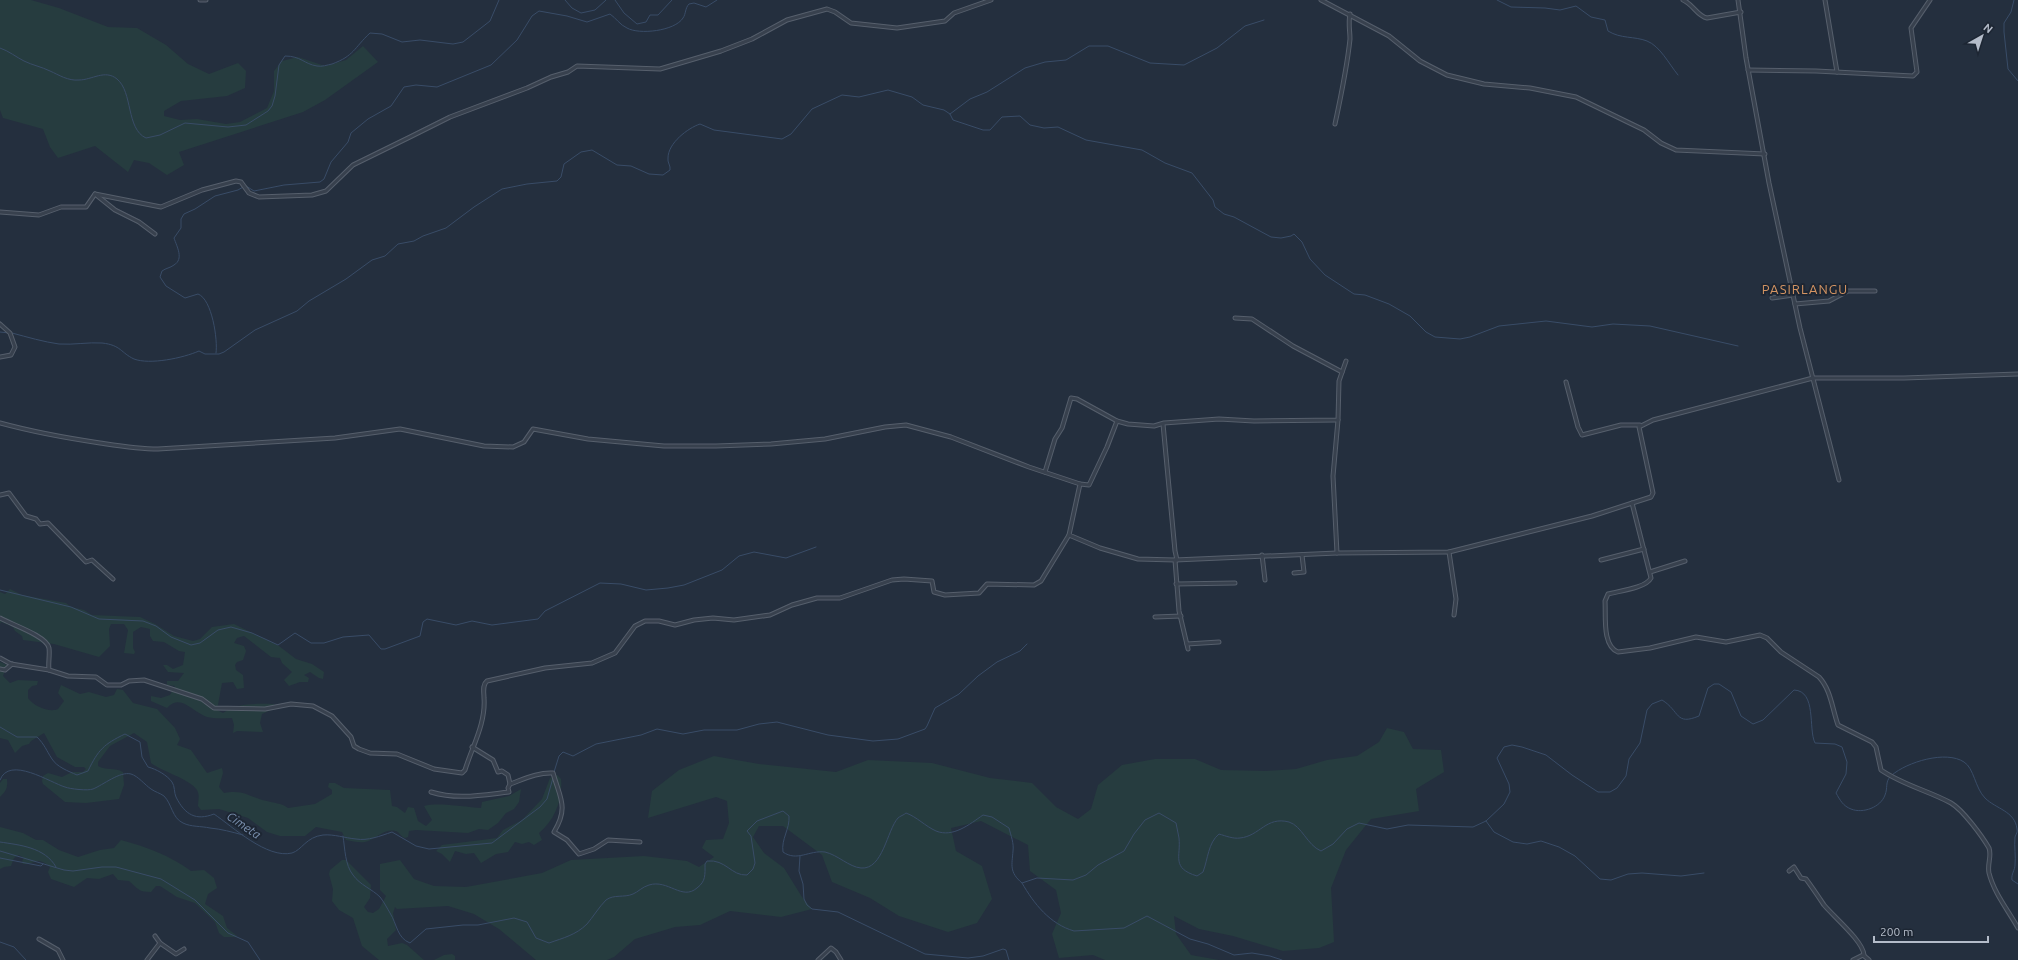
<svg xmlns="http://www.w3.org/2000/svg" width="2018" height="960" font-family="Ubuntu,sans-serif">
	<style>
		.green { fill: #263c3f }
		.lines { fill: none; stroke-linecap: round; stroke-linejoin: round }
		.stream { stroke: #394c67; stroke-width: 1 }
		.minor-casing { stroke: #565f6c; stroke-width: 5 }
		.minor { stroke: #38414e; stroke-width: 3 }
		.labels { text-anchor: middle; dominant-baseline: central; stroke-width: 4; stroke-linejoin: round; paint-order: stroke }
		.water-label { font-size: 12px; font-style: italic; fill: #7c92b1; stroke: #1d2633 }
		.quarter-label { font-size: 13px; letter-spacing: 1px; fill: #d59563; stroke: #1d2633 }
	</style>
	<rect width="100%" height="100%" fill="#242f3e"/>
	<g class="green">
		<path d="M0 0H31L59 8 108 27 137 28 166 45 188 64 209 74 238 63 246 71 245 88 227 96 181 101 164 111V116L180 120 197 119 226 124 240 122 267 108 274 91V71L282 61 298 57 325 66 346 60 363 46 378 62 325 100 303 112 179 152 184 165 167 175 149 163 134 160 128 172 95 146 58 158 50 147 43 129 3 118 0 110Z"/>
		<path d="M10 589 22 595 66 603 71 607 84 610 92 615 140 617 155 624 174 636 193 641 200 639 212 627 234 624 279 646 296 659 312 664 324 672 323 679 319 678 310 672 304 675 309 678 308 682H300L289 686 284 680 292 672 282 663 280 658 271 657 244 636 237 638 234 643 244 646 246 651 243 660 237 662 235 665 236 670 243 675 244 688 237 689 233 682 222 683 217 710 223 713C238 702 256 704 274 704L273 709 262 714 260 723 263 732 237 731 233 733 234 725 232 718C224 718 215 719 207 717 192 712 181 693 167 708L151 701V696L161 698 170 695 175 686 167 685V681H178L184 673 168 672 163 665H167L173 669 183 665 185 652 179 651 164 642 153 641 150 636V629L141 627 133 632V648L135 652 134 654 124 653 128 630 124 624H111L109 629 110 646 99 657 54 644 23 640 22 636 15 631 13 627 1 622 0 624V592L5 594Z"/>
		<path d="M0 662 7 665 3 676 10 683 18 680 38 681 37 685 32 686 28 690V698C33 706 50 713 58 709L64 701 58 693 61 685 80 694 89 692 106 697 114 695 117 689 123 690 133 703 157 709 175 728 180 739 177 745 191 750 207 773 222 768 223 773 219 787 224 793C244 789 249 797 267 801 274 803 281 803 288 808L315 804 332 794V790L328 787 329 783H335L344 788 390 790 392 806 397 807 405 813 408 807 414 808 418 821 426 826 432 820 424 806C438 802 465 807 481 808L482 802 509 796 521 789 519 802 514 809 506 813 498 823 488 830 479 829 468 833 416 830 409 831 408 837 405 838C402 837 400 834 398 832 385 826 376 840 365 842 359 843 352 841 346 840L342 832 316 827 305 836H280L267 832 248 818 219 809 201 810 198 806C198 801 200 795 197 790 190 779 163 772 151 763L147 742 134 733 110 746 98 762V766C106 771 115 767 123 772L124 785 119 799 86 803 65 802 43 784 42 781 43 776 48 773 62 777 72 772H83L86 769 84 767H75L57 757 44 733 31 741 29 744 22 746 15 753 8 740 0 738Z"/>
		<path d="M1387 728 1404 732 1413 749 1441 750 1444 772 1416 789 1419 811 1371 819 1346 850 1331 888 1334 942 1319 948 1283 951 1233 936 1199 929 1174 916 1176 934 1191 955 1219 960H1105L1093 955 1059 958 1052 934 1061 913 1056 890 1030 871 1028 845 981 821 951 828 956 851 982 866 992 899 977 923 948 932 899 916 870 898 832 882 822 855 783 826H759L753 837 764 853 784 868 802 897 812 909 781 917 730 911 700 925 675 927 635 939 614 957 607 960H536L499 929 474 914 448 906 397 909 395 907 393 913 396 930 387 939 388 946 402 943 407 945 424 960H379L362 946 353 918 339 910 332 901 333 889 329 874 330 870 342 860H346L371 885 370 898 364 907 368 912 373 913 379 909 386 896 380 890V864L400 860 414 879 434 886 466 887 542 873 571 860 644 856 687 861 699 867 714 857 702 848 706 840 723 839 729 823 727 801 716 797 648 818 652 791 679 770 714 756 759 764 836 772 868 760 932 763 990 778 1032 783 1056 807 1078 819 1091 809 1098 785 1122 765 1155 759H1195L1221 770 1266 771 1296 769 1327 760 1357 756 1379 742Z"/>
		<path d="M557 775 561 779C563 799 555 820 539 833L542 840 534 845 529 842 522 844 515 842 508 852 496 854 481 863 474 853 466 854 455 851 450 862 442 854 436 851 442 845 497 838 503 830 522 820 542 799 550 778Z"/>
		<path d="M3 779H7C8 788 6 791 0 797V783Z"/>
		<path d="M0 827 23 833 36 840H43L59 850 78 857 100 850 114 848 121 840C147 847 169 855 191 871L204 870 214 878 217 888 208 894 205 904 223 916 227 928 237 936 236 937H224L219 933 215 922 195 903 177 897 160 886H156L151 892C139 892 138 889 129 881L118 880 113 874 99 879 87 878 74 887 51 879 48 872 50 867C36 855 36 865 23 864L22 861 24 858 19 855 14 858 11 866 4 867 0 869Z"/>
		<path d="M452 954 455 956V960H434L444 955Z"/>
	</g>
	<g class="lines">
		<g class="stream">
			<path d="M565 0 572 8 581 13 595 10 606 0"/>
			<path d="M615 0 624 13 637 24 646 22 650 15H658L672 0"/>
			<path d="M1497 0 1511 7 1545 8 1560 10 1576 6 1591 17 1605 20 1608 31C1621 39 1634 36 1647 41 1660 46 1669 64 1678 75"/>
			<path d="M2014 0 2011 12 2004 23V32L2008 69 2018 81"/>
			<path d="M0 48C9 51 16 57 24 61 32 65 42 67 50 71 59 75 68 81 79 80 92 80 105 69 117 79 133 92 126 129 146 138L160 135 185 123 228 127 246 125 268 111 272 106 275 96 279 65 285 56C301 56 304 64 317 66 322 67 327 65 332 64 354 56 354 48 370 33L382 34 402 42 420 40 453 44 463 42 490 21 499 0"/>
			<path d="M950 114 970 99 987 92 1025 68 1045 62 1066 60 1089 46H1108L1150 63 1184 65 1217 48 1245 26 1264 20"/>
			<path d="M246 186 254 191 284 185 320 182 324 179 331 162 348 142 351 133 368 119 391 106 404 87 416 85 437 87 491 65 517 40 532 16 539 11 567 16 587 22 610 14C616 18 620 25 627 28 639 35 675 31 683 18 686 14 685 8 689 4L694 3 706 7 717 0"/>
			<path d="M0 332 9 333"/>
			<path d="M12 333C27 337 44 342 59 344 74 345 88 342 102 343 121 345 121 353 134 359 150 365 183 358 199 351L205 354H219L224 352 255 330 297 311 309 301 346 279 372 260 385 256 398 244 414 241 423 236 446 228 474 207 502 189 527 184 557 181 561 177 564 164 581 152 592 150 617 165 631 166 649 174 663 175 670 170C671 166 667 162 668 158 668 143 688 128 700 124L714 130 782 139 791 134 812 109 842 95 859 97 888 90 912 97 923 105 944 110 950 114 953 120 983 130H990L1002 117 1020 116 1030 125 1044 128 1058 127 1086 140 1142 150 1165 163 1192 173 1213 200 1215 207 1224 214 1234 217 1271 237 1281 238 1291 236 1294 234 1302 242 1310 259 1325 275 1354 294 1365 295 1389 304 1410 316 1426 332 1435 337 1460 339 1470 337 1499 326 1546 321 1592 327 1613 324 1650 326 1738 346"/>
			<path d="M216 353C218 340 212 299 198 294L185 298 166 286 160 277 162 271C166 268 170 268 174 265 184 259 177 247 174 238L181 228V219L184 214 195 209 215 196 238 190 243 187"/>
			<path d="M0 590 71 607 99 619 143 621 156 626 171 637 191 645 200 643 218 630 231 627 252 633 278 645 295 633 311 643H324L343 637 369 635 381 649H385L420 636 423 622 427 619 456 625 472 621 492 625 538 619 545 611 600 583 621 584 646 590 668 588 684 585 722 570 739 556 754 552 786 558 816 547"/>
			<path d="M0 727 17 737H37C45 745 46 750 52 759 57 767 68 771 77 775L88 771C98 750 104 744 125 734L140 742 142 757 148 767C156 769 167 775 172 782 175 786 174 793 176 797 185 815 196 821 214 814 233 827 267 859 292 853 302 850 306 837 323 835 334 834 345 838 356 839 368 841 380 836 392 832L416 846 429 849 492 843 540 807 547 799 553 778"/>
			<path d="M554 772 559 756 563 752 573 756 596 744 641 735 657 729 683 734 704 730H737L759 724 777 722 828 735 873 741 898 739 925 729 927 726 935 708 959 694 978 676 997 662 1020 651 1027 644"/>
			<path d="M1892 775C1907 762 1946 750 1964 762 1974 768 1975 788 1985 798 1996 809 2015 811 2017 829 2018 832 2016 834 2015 837 2014 847 2016 856 2015 865 2015 870 2011 874 2012 880L2018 884"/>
			<path d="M0 780C9 755 51 783 65 787 70 789 88 791 93 789 103 785 120 771 131 774 138 776 145 785 151 789 155 792 160 793 164 796 172 804 172 818 183 823 191 827 201 826 210 828 221 829 232 832 243 835"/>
			<path d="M1486 821 1494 832 1513 842 1527 844 1541 841 1559 847 1575 856 1600 879 1611 880 1628 874 1642 873 1681 876 1704 873"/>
			<path d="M343 836C345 849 345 865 353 875 360 885 372 889 380 897 384 902 387 908 390 913 397 924 397 938 410 943L426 929 463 925H478L514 918 527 922 536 938 549 943C563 938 576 935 587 924 593 917 599 907 606 900 614 894 624 898 633 894 638 892 642 887 649 885 668 879 682 901 697 888 706 881 705 875 705 864L707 861C726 859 731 876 747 875L753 869 755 863 751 836 747 831 757 821 783 811 789 816C790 829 781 839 783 852 797 862 809 850 825 852 838 855 849 867 861 868 883 870 887 830 898 818 900 816 904 815 906 813 917 817 925 826 936 831 953 838 970 824 983 815L992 817 1009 828C1011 836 1014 843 1013 851 1012 865 1009 872 1022 883L1037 878 1073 880 1086 875 1098 865 1124 851 1134 834 1145 820 1159 813 1176 823C1177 828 1178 833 1179 838 1181 857 1171 868 1197 876L1203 872C1208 859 1208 843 1219 834 1226 836 1233 839 1240 838 1260 836 1266 816 1289 822 1302 826 1307 845 1321 851L1333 844 1347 829 1359 823 1387 829 1408 825 1473 827 1486 821 1504 804 1510 792 1509 784 1497 758 1504 747 1512 745 1522 747 1546 755 1572 775 1598 792H1610L1617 788 1626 776 1629 759 1640 743 1647 710 1652 704 1662 700C1680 711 1675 726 1699 716L1708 688 1714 684H1719L1731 692 1741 716 1753 724 1763 720 1794 690C1817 691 1808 729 1815 743L1835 744 1842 747 1847 762 1846 774 1836 793C1840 800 1843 806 1851 809 1863 814 1881 807 1885 795 1888 788 1885 782 1890 777"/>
			<path d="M0 842C19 845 45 847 56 867"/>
			<path d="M0 851 64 870 73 871 102 867H116L161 879 195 900 228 933 248 942 260 960"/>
			<path d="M800 856 799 871 803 884 804 899 807 905 812 909 838 912 925 954 968 958 983 956 1003 949 1006 950 1009 960"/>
			<path d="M0 858 41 866 43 864"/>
			<path d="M1022 883C1034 904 1050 924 1074 931L1124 928 1147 916 1190 939 1208 944 1234 955 1252 953 1270 956 1282 960"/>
			<path d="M0 942 14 947 26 960"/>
		</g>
		<defs>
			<g id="minor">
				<path d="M200 0H206"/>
				<path d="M1321 0 1389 36 1420 61 1447 75 1484 84 1530 88 1576 97 1644 130 1661 143 1676 150 1765 154"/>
				<path d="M1683 0C1693 4 1697 16 1707 18L1741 12"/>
				<path d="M1738 0 1746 58 1769 183 1800 328 1839 480"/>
				<path d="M1825 0 1837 72"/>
				<path d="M1748 70 1816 71 1913 76 1917 72 1911 28 1930 0"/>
				<path d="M1335 124C1341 96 1347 68 1350 39 1350 31 1348 23 1350 14"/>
				<path d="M95 194 115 210 139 222 155 234"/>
				<path d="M0 212 39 215 61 207H86L95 194 161 207 202 190 236 181 241 182 249 193 259 197 312 195 326 191 353 165 410 137 450 117 527 88 551 77 568 72 577 66 660 69 721 51 752 39 787 20 827 9 835 12 851 23 897 28 945 21 954 13 991 0"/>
				<path d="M1772 298 1793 295"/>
				<path d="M1795 304 1829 301 1848 291H1875"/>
				<path d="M1235 318 1252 319 1293 346 1342 372"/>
				<path d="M0 324 10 333 15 347 11 355 0 357"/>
				<path d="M1566 382 1578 427 1582 435 1621 425H1640"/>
				<path d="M0 423C33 432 66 438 100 443 120 446 138 449 158 449L335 438 400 429 484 446 513 447 524 442 533 429 588 439 664 446H716L771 444 825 439 885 427 906 425 951 437 1029 467 1080 484 1069 535 1100 548 1138 559 1175 560 1337 553 1449 552 1592 516 1651 497 1653 493 1639 427 1653 420 1813 378H1904L2018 374"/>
				<path d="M1163 424 1175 551 1177 560"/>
				<path d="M1045 472 1055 439 1062 428 1071 398 1077 399 1117 421 1128 424 1154 426 1164 423 1219 419 1254 421 1338 420 1339 381 1346 361"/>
				<path d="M1080 484 1089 485 1107 447 1117 421"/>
				<path d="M0 495 9 493 26 516 36 519 40 524 48 523 86 562 92 560 113 579"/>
				<path d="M1632 503 1651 578C1646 588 1619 591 1608 594L1605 601C1606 616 1602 646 1618 652L1650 648 1696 637 1726 642 1760 635 1767 638 1781 652 1819 677C1831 690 1832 708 1838 725L1872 742 1876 747 1881 770C1903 785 1929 791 1951 803 1963 810 1982 836 1989 848 1992 856 1987 864 1989 873 1994 893 2008 910 2018 928"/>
				<path d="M1449 552 1456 599 1454 615"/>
				<path d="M1337 553 1333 476 1338 420"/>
				<path d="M1262 555 1265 580"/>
				<path d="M1175 560 1179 611 1188 649"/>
				<path d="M1601 560 1644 549"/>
				<path d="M1650 572 1685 561"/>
				<path d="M1294 573 1304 572 1302 555"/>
				<path d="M1176 584 1235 583"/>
				<path d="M1155 617 1181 616"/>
				<path d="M0 618C10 624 47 636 49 648 50 655 48 663 49 670L68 676 96 677 107 685H121L129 681 144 680 202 699 214 708 265 709 291 704 313 706 332 716 351 737 354 746 359 749 370 753 397 754 434 769 462 773 465 770C472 747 486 723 484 698 484 692 482 685 487 681L545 668 592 663 615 653 635 626 645 621H659L675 625 694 620 713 618 734 620 770 615 792 605 817 598H840L892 580 904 579 932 581 934 592 945 595 979 593 987 584 1034 585 1041 581 1069 535"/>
				<path d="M1187 644 1219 642"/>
				<path d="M0 658 11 664 49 670"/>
				<path d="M0 669 5 670 12 664"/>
				<path d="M510 784C524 779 539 772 553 773 560 798 569 807 554 832L567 840 579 854 594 849 608 840 640 842"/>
				<path d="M431 792C457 800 482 795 509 792L508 788 510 784 508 775 502 771 498 772 493 760 472 747"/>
				<path d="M1789 871 1794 867 1801 878 1806 879C1812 887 1818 896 1824 905 1834 917 1863 941 1864 955"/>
				<path d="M39 939 58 950 63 960"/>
				<path d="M160 943 176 954 184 949"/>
				<path d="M147 960 160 943 155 936"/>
				<path d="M818 960 831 948 836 952 841 960"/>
				<path d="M1853 960 1863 955 1869 960"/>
			</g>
		</defs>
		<use href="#minor" class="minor-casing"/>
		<use href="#minor" class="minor"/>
	</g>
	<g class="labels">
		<g class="water-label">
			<text transform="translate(244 825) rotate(34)">Cimeta</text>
		</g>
		<g class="quarter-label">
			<text x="1805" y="289">PASIRLANGU</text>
		</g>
	</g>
	<g transform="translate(1982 36) rotate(39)" stroke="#1d2633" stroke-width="3" paint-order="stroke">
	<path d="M0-3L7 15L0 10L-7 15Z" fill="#b4bcc9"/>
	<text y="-6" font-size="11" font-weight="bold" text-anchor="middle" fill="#b4bcc9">N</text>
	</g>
	<path d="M1874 936v6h114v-6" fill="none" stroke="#b4bcc9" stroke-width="2"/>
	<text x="1880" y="936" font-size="12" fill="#b4bcc9" stroke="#1d2633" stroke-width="3" paint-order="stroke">200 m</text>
</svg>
